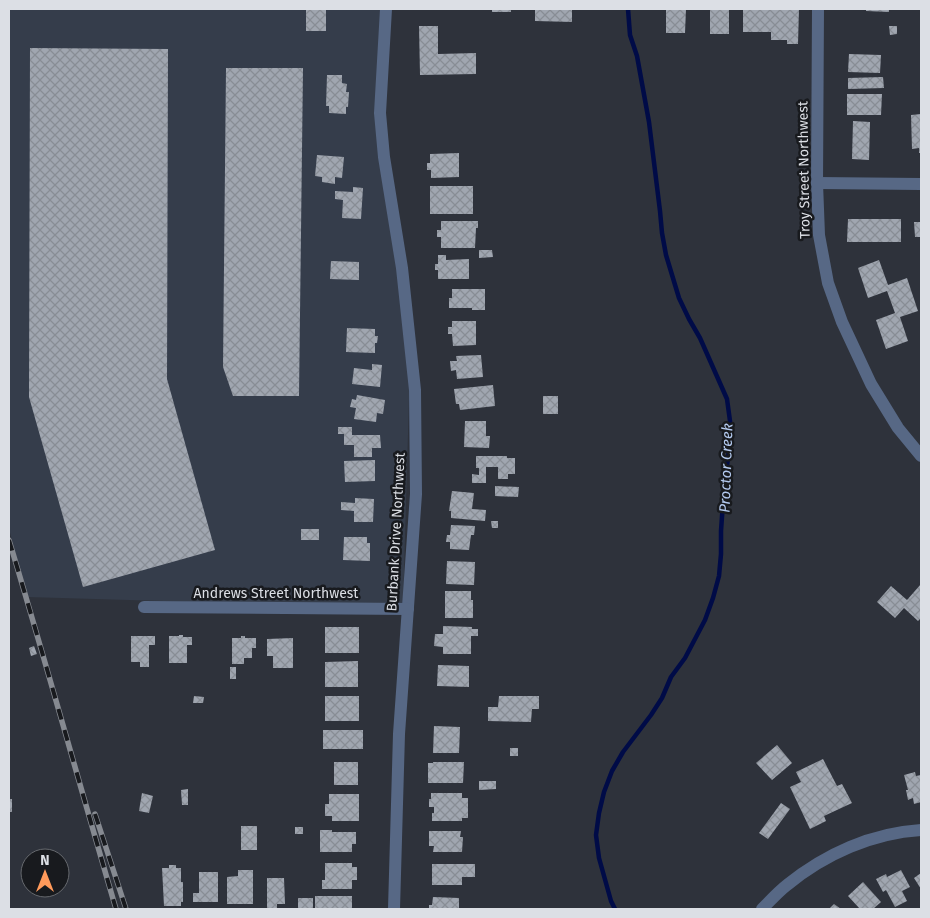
<svg xmlns="http://www.w3.org/2000/svg" width="930" height="918" font-family="'Fira Sans',sans-serif">
	<style>
		.built { fill: #353d4b }
		.lines { fill: none; stroke-linecap: round; stroke-linejoin: round }
		.stream { stroke: #000b47; stroke-width: 4.5 }
		.building { fill: url(#building-cross-hatch) }
		.minor { stroke: #576885; stroke-width: 12 }
		.rail-casing { stroke: #868a91; stroke-width: 5.5 }
		.rail { stroke: #181a1e; stroke-width: 4; stroke-dasharray: 11; stroke-linecap: butt }
		.labels { text-anchor: middle; dominant-baseline: central; stroke-width: 5; stroke-linejoin: round; paint-order: stroke }
		.street-label { font-size: 14px; fill: #dcdfe5; stroke: #181a1e }
		.water-label { font-size: 15px; font-style: italic; fill: #b3c9ee; stroke: #181a1e }
	</style>
	<defs>
		<pattern id="building-cross-hatch" width="8" height="8" patternUnits="userSpaceOnUse" patternTransform="scale(1.25)"><rect width="8" height="8" fill="#a0a6b0"/><path d="M0 0l8 8M0 8l8-8" fill="none" stroke="#888d95"/></pattern>
	</defs>
	<rect width="100%" height="100%" fill="#2e323b"/>
	<path class="built" d="M9 9H385L381 135 410 365 403 608 27 597 9 529Z"/>
	<g class="lines">
		<path class="stream" d="M615 909 611 901 599 858 596 835 599 813 604 792 612 771 623 752 651 715 662 698 671 677 685 658 705 620 713 598 719 576 721 554V531L724 488 730 443V421L727 399 700 338 689 319 679 298 666 255 662 233 660 211 649 122 637 56 630 35 628 9"/>
	</g>
	<g class="building">
		<rect x="306" y="9" width="20" height="22"/>
		<rect x="492" y="9" width="19" height="3"/>
		<path d="M535 9H572V22L535 21Z"/>
		<path d="M666 9H686L685 33H666Z"/>
		<rect x="710" y="9" width="19" height="25"/>
		<path d="M743 9H799L798 44H787V40H771V32H743Z"/>
		<path d="M866 9H889V12L866 11Z"/>
		<path d="M419 26H438V54L476 53V74L420 75Z"/>
		<path d="M889 26H897V34L890 35Z"/>
		<path d="M30 48 168 49 167 379 215 550 83 587 29 397Z"/>
		<path d="M849 54 881 55 880 73 848 72Z"/>
		<path d="M226 68H303L299 396H233L223 367Z"/>
		<path d="M327 75H342V83L347 84 346 92H349L348 107H346V114L329 113V106H326Z"/>
		<path d="M883 77 884 88 848 89V78Z"/>
		<path d="M847 94H882L881 115H847Z"/>
		<path d="M921 114V153H919V148L912 149 911 115Z"/>
		<path d="M853 121 870 122 869 160 852 159Z"/>
		<path d="M459 153V177L431 178V170H427V163H430V154Z"/>
		<path d="M317 155 344 157 342 178 335 177V184L322 182V177L315 176Z"/>
		<rect x="430" y="186" width="43" height="28"/>
		<path d="M353 187 363 188 361 219 342 218 343 200 335 199V191L353 192Z"/>
		<path d="M848 219H901V242H847Z"/>
		<path d="M441 221H478V228H476L475 248H441V237H437V230H441Z"/>
		<path d="M914 222H921V237H915Z"/>
		<path d="M479 250H492L493 257 479 258Z"/>
		<path d="M438 255H446V260L469 259V279H438V270H435V264H438Z"/>
		<path d="M879 260 888 285 907 278 918 311 900 317 908 341 886 349 876 320 895 313 887 291 868 298 858 268Z"/>
		<path d="M331 261 359 262V280L330 279Z"/>
		<path d="M452 289H485V310H472V308H449V298H452Z"/>
		<path d="M452 321H476V345L453 346 452 334H448V327H452Z"/>
		<path d="M347 328 375 329V336H378L377 343H375V353L346 352Z"/>
		<path d="M481 355 483 377 457 379 456 370 451 371 450 361H457L456 356Z"/>
		<path d="M372 364 382 365 380 387 352 384 354 368 372 370Z"/>
		<path d="M493 385 495 406 460 410 459 404H456L454 389Z"/>
		<path d="M357 395 385 400 383 414 377 413 376 422 354 419 356 408 350 407 352 399 356 400Z"/>
		<rect x="543" y="396" width="15" height="18"/>
		<path d="M465 421H486V436H490L489 448 464 447Z"/>
		<path d="M338 427H352V435H380L381 448H372V457H354V445H344V434H338Z"/>
		<path d="M476 456H507V458H515V474H508V479H498V467H486V483H472V474L479 475V468H476Z"/>
		<path d="M375 460V481L345 482 344 461Z"/>
		<path d="M495 486 519 487 518 497 495 496Z"/>
		<path d="M452 491 474 493 472 509 486 510 485 521 451 518V511H449Z"/>
		<path d="M355 498 374 499 373 522H354V511L341 510V502L355 503Z"/>
		<path d="M491 521H498V528H492Z"/>
		<path d="M451 525 475 526 474 535H471L469 550 450 549V542H446L447 535H450Z"/>
		<rect x="301" y="529" width="18" height="11"/>
		<path d="M344 537H367V543H370V561L343 560Z"/>
		<path d="M447 561 475 562 474 585 446 584Z"/>
		<path d="M921 584V618L918 621 904 608 895 618 877 602 891 586 907 600Z"/>
		<path d="M445 591H471V600H473V618H445Z"/>
		<path d="M443 626 472 627V629H478V636H471V654H443V647L434 646 435 634H443Z"/>
		<rect x="325" y="627" width="34" height="26"/>
		<path d="M179 635H183V637H192V645H187V663H169V636H179Z"/>
		<path d="M131 636H155V645H149V667H140V662H131Z"/>
		<path d="M241 636H245V638H256V648H252V658H244V664H232V638H241Z"/>
		<path d="M293 638V668H273V656H267V639Z"/>
		<path d="M34 646 37 654 31 656 29 648Z"/>
		<path d="M358 661V687H325V662Z"/>
		<path d="M438 665 469 666V687L437 686Z"/>
		<rect x="230" y="667" width="6" height="12"/>
		<path d="M194 696 204 697 203 703H193Z"/>
		<rect x="325" y="696" width="34" height="25"/>
		<path d="M499 696H539V709H532L531 722 488 721V707H498Z"/>
		<path d="M434 726 460 727 459 753H433Z"/>
		<rect x="323" y="730" width="40" height="19"/>
		<path d="M777 745 792 763 772 780 756 763Z"/>
		<rect x="510" y="748" width="8" height="8"/>
		<path d="M823 759 837 786 842 784 852 803 824 816 826 821 810 829 790 787 801 782 796 772Z"/>
		<rect x="334" y="762" width="24" height="23"/>
		<path d="M433 762H464L463 783H428V763H433Z"/>
		<path d="M915 772 916 776 921 775V796H920L921 802 914 804 913 798 908 800 906 790H908L904 775Z"/>
		<path d="M479 781H496V789L479 790Z"/>
		<path d="M188 789V805H182L181 790Z"/>
		<path d="M142 793 153 796 149 813 139 811Z"/>
		<path d="M431 793H462V798H468V818H462V821H432V813H434V807H429V799H431Z"/>
		<path d="M329 794H359V821H332V816H325V804H329Z"/>
		<rect x="9" y="799" width="3" height="13"/>
		<path d="M781 803 790 809 768 839 759 833Z"/>
		<rect x="241" y="826" width="16" height="24"/>
		<rect x="295" y="827" width="8" height="7"/>
		<path d="M320 830H332V832H356V844H352V852H320Z"/>
		<path d="M429 831H461L460 837H463L462 852H433L434 846H429Z"/>
		<path d="M325 863H352V867H357V880H352V889H322V880H325Z"/>
		<path d="M432 864H475V877H462V885H432Z"/>
		<path d="M169 865H176V868H181V882H183V902H181V906H164L162 868H169Z"/>
		<path d="M238 870H253V904H227V877L238 876Z"/>
		<path d="M901 870 910 887 902 891 907 901 895 907 886 890 883 892 876 879 886 874 887 877Z"/>
		<path d="M199 872H218V902H193V893H199Z"/>
		<path d="M921 873V889L914 878Z"/>
		<path d="M267 878H284L285 904H277V909H267Z"/>
		<path d="M863 882 881 902 873 909H860L848 896Z"/>
		<rect x="315" y="896" width="37" height="13"/>
		<path d="M433 897 459 898V909H429V905H432Z"/>
		<rect x="298" y="898" width="15" height="11"/>
		<path d="M834 904 841 909H829Z"/>
	</g>
	<g class="lines">
		<g class="minor">
			<path d="M386 9 380 113 384 157 402 268 415 390 416 494 399 734 394 909"/>
			<path d="M818 9 817 183 819 235 828 283 842 322 871 384 898 428 921 456"/>
			<path d="M817 183 921 184"/>
			<path d="M144 607 408 609"/>
			<path d="M762 909C770 901 778 892 787 885 825 854 872 833 921 830"/>
		</g>
		<defs>
			<g id="rail">
				<path d="M9 540C46 663 80 786 116 909"/>
				<path d="M95 814 126 909"/>
			</g>
		</defs>
		<use href="#rail" class="rail-casing"/>
		<use href="#rail" class="rail"/>
	</g>
	<g class="labels">
		<g class="street-label">
			<text transform="translate(804 170) rotate(-91)">Troy Street Northwest</text>
			<text transform="translate(396 532) rotate(-87)">Burbank Drive Northwest</text>
			<text x="276" y="593">Andrews Street Northwest</text>
		</g>
		<g class="water-label">
			<text transform="translate(726 468) rotate(-88)">Proctor Creek</text>
		</g>
	</g>
	<rect width="930" height="918" fill="none" stroke="#dcdfe5" stroke-width="20"/>
	<g transform="translate(45 873)"><circle r="24" fill="#181a1e" stroke="#66696e"/>
	<path d="M0-4L9 19L0 12L-9 19Z" fill="#ff9a5b"/>
	<text y="-8" font-size="14" font-weight="bold" text-anchor="middle" fill="#dcdfe5">N</text>
	</g>
</svg>
